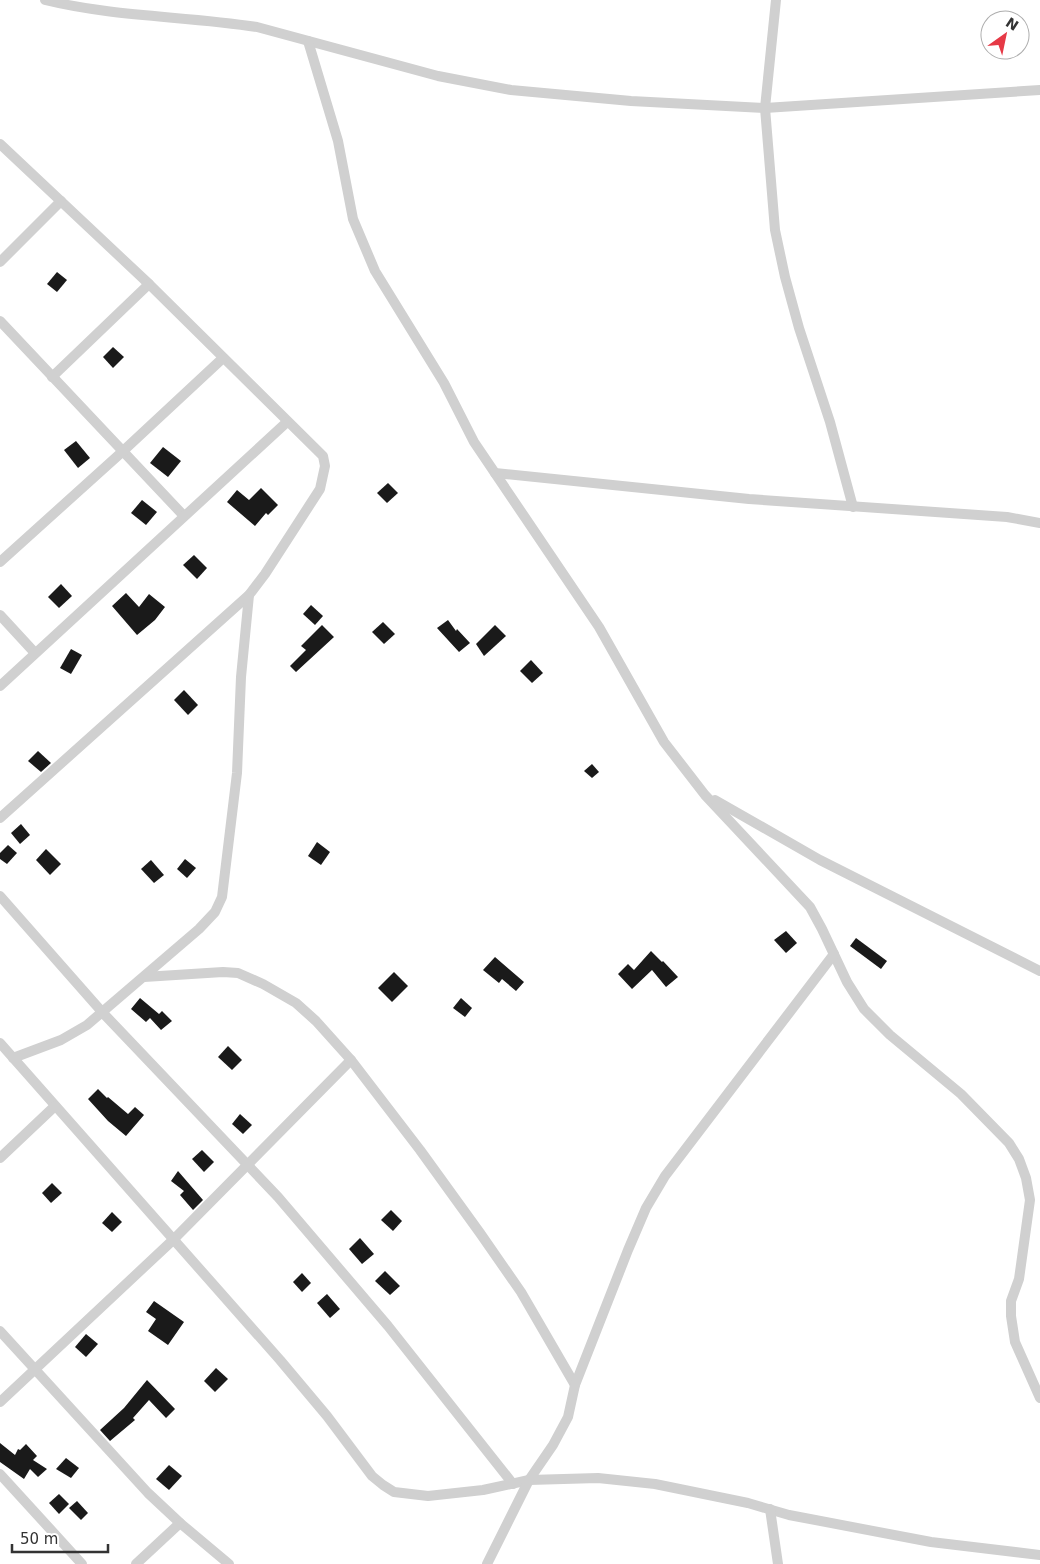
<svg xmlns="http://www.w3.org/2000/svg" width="1040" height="1564" font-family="'DejaVu Sans',sans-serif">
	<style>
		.building { fill: #1a1a1a }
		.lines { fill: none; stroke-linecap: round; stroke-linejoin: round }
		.minor { stroke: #d0d0d0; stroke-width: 10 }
	</style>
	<rect width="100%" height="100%" fill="#fff"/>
	<g class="building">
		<path d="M57 272 67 280 57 292 47 284Z"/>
		<path d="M113 347 124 357 113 368 103 357Z"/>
		<path d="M76 441 90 458 78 468 64 450Z"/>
		<path d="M163 447 181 461 168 477 150 463Z"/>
		<path d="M388 483 398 493 387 503 377 493Z"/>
		<path d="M261 488 278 505 268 515 266 513 255 526 227 502 237 490 249 500Z"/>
		<path d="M142 500 157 512 146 525 131 513Z"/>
		<path d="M194 555 207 568 197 579 183 565Z"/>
		<path d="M61 584 72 596 59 608 48 597Z"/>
		<path d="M126 593 139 607 149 594 165 607 155 620 137 635 112 606Z"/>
		<path d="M311 605 323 616 315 625 303 614Z"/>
		<path d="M448 620 456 631 457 629 470 643 459 652 437 628Z"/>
		<path d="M383 622 395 634 384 644 372 632Z"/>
		<path d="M322 625 334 637 296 672 290 666 306 650 301 646Z"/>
		<path d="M495 625 506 636 484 656 476 644Z"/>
		<path d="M71 649 82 655 71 674 60 668Z"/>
		<path d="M531 660 543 673 532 683 520 671Z"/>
		<path d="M184 690 198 705 188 715 174 700Z"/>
		<path d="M38 751 51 763 41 772 28 761Z"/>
		<path d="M592 764 599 772 592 778 584 771Z"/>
		<path d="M21 824 30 835 20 844 11 833Z"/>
		<path d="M317 842 330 852 321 865 308 856Z"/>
		<path d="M8 845 17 853 7 864 0 859V853Z"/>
		<path d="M46 849 61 864 50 875 36 860Z"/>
		<path d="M185 859 196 868 187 878 177 869Z"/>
		<path d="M151 860 164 875 154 883 141 869Z"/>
		<path d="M786 931 797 943 786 953 774 940Z"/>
		<path d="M856 938 887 961 881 969 850 946Z"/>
		<path d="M651 951 662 962 663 961 678 977 666 987 652 970 632 989 618 974 628 964 634 970Z"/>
		<path d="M495 957 524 982 516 991 502 979 499 983 483 970Z"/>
		<path d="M394 972 408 986 392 1002 378 988Z"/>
		<path d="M140 998 159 1014 162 1011 172 1021 161 1030 150 1018 146 1022 131 1009Z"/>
		<path d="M461 998 472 1008 465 1017 453 1008Z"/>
		<path d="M228 1046 242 1060 232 1070 218 1057Z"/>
		<path d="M98 1089 107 1098 108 1097 128 1114 135 1107 144 1115 126 1136 108 1121 88 1099Z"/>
		<path d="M240 1114 252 1125 243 1134 232 1124Z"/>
		<path d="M202 1150 214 1162 204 1172 192 1159Z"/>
		<path d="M178 1171 203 1200 193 1210 180 1195 184 1191 171 1181Z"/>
		<path d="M52 1183 62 1193 51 1203 42 1193Z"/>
		<path d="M391 1210 402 1221 393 1231 381 1220Z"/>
		<path d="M112 1212 122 1222 112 1232 102 1223Z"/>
		<path d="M360 1238 374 1254 362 1264 349 1249Z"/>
		<path d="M385 1271 400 1286 390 1295 375 1281Z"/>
		<path d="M302 1273 311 1283 302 1292 293 1282Z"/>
		<path d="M327 1294 340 1309 330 1318 317 1303Z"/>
		<path d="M154 1301 184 1322 168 1345 148 1331 156 1319 146 1312Z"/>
		<path d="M86 1334 98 1344 86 1357 75 1347Z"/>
		<path d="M216 1368 228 1379 215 1392 204 1381Z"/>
		<path d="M147 1380 175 1409 166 1418 149 1400 133 1418 135 1420 110 1441 100 1430 124 1408Z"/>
		<path d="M0 1443 15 1455 18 1449 20 1450 26 1444 37 1456 33 1460 47 1469 38 1477 30 1469 24 1479 0 1462Z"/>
		<path d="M66 1458 79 1468 71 1478 56 1469Z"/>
		<path d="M169 1465 182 1476 169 1490 156 1479Z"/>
		<path d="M59 1494 69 1504 59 1514 49 1503Z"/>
		<path d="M77 1501 88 1513 81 1520 69 1508Z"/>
	</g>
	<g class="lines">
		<g class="minor">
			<path d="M45 0C114 17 186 16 257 27L438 76 511 90 631 101 765 108 1040 90"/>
			<path d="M776 0 765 108 775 230 785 277 799 328 830 422 853 507"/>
			<path d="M308 41 338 141 353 219 375 271 444 383 474 442 599 627 664 742 705 795 810 907 822 929 847 982 864 1009 890 1035 961 1094 1009 1143 1019 1159 1026 1178 1030 1200 1019 1279 1011 1301V1316L1015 1342 1040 1398"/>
			<path d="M0 144 149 284 323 456 325 466 320 489 265 574 249 595 0 818"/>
			<path d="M0 262 61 201"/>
			<path d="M0 321 184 516"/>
			<path d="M52 377 149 284"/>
			<path d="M495 473 749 499 1007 517 1040 523"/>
			<path d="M0 562 122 452 223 358"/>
			<path d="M0 615 35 653"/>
			<path d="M0 686 287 422"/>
			<path d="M715 800 820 860 1040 971"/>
			<path d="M0 896 103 1013 278 1197 388 1326 513 1484"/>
			<path d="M144 977 223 972 238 973 263 984 296 1003 316 1021 351 1060 420 1150 480 1233 521 1292 575 1385"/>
			<path d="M0 1043 280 1360 327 1416 372 1476 383 1485 394 1492 428 1496 483 1490 529 1480 598 1478 655 1484 748 1503 789 1515 931 1542 1040 1555"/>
			<path d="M13 1058 61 1040 87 1025 199 929 215 912 222 897 237 773 241 677 249 595"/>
			<path d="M0 1158 55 1106"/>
			<path d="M0 1331 148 1493 180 1523 229 1564"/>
			<path d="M0 1402 173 1240 351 1060"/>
			<path d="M0 1474 82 1564"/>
			<path d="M770 1509 778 1564"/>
			<path d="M136 1564 180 1523"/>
			<path d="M487 1564 529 1480 553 1445 568 1417 575 1385 628 1250 646 1208 665 1176 834 954"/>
		</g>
	</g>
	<g transform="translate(1005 35) rotate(33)"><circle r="24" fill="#ffffff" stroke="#adadad"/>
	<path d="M0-4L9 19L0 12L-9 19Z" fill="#e63946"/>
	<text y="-8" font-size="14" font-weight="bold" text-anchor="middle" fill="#333333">N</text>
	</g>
	<path d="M12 1544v8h96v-8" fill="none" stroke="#333333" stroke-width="2.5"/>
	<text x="20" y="1544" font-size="15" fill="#333333" stroke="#ffffff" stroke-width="4" paint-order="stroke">50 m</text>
</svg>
